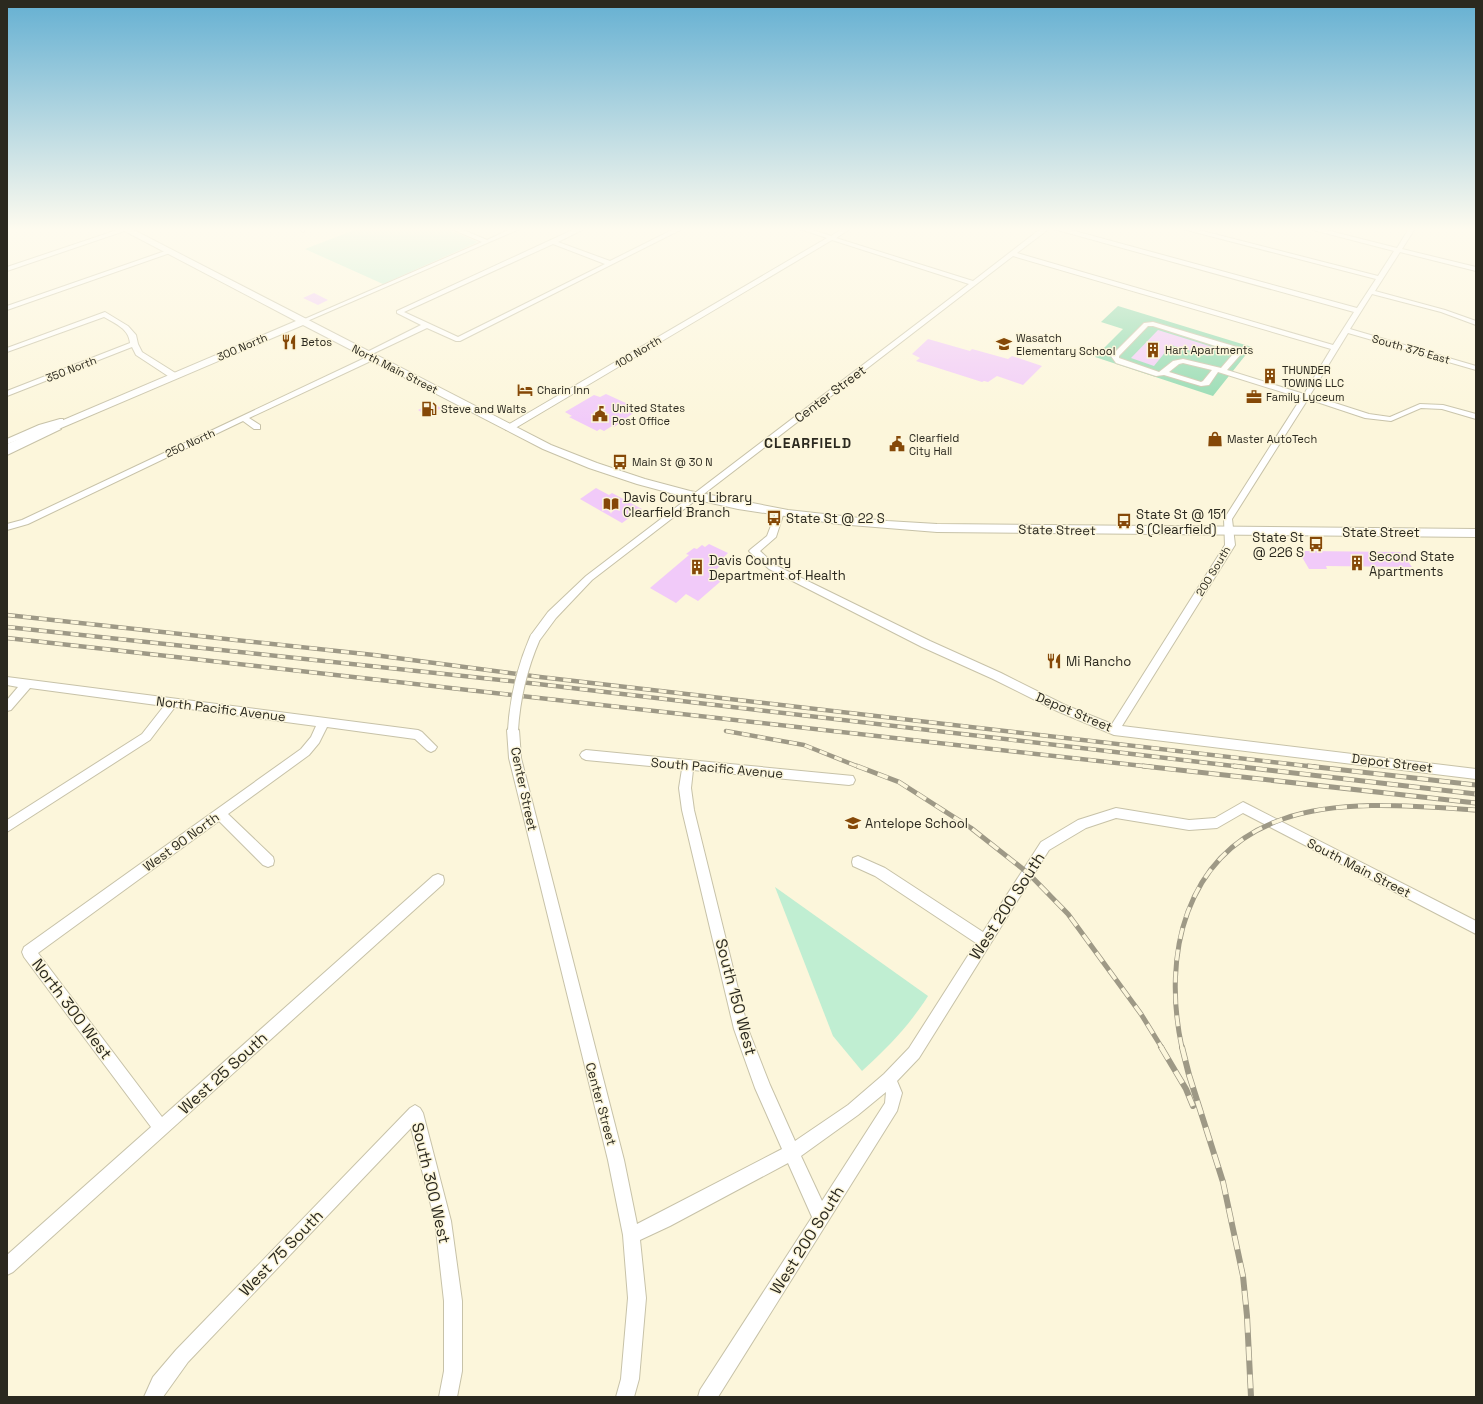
<svg xmlns="http://www.w3.org/2000/svg" width="1483" height="1404" font-family="'Space Grotesk',sans-serif">
	<style>
		.green { fill: #c0eed2 }
		.forest { fill: #8fd9af }
		.building { fill: #f1caf9 }
		.lines { fill: none; stroke-linecap: round; stroke-linejoin: round }
		.minor-casing { stroke: #c7c2a8; stroke-width: 2 }
		.major-casing { stroke: #c7c2a8; stroke-width: 2 }
		.minor { fill: #fff; fill-rule: evenodd }
		.major { fill: #fff; fill-rule: evenodd }
		.rail-far2-casing { stroke: #9e9986; stroke-width: 4.5 }
		.rail-far1-casing { stroke: #9e9986; stroke-width: 5 }
		.rail-casing { stroke: #9e9986; stroke-width: 6 }
		.rail-far2 { stroke: #fcf6db; stroke-width: 3; stroke-dasharray: 8; stroke-linecap: butt }
		.rail-far1 { stroke: #fcf6db; stroke-width: 3.5; stroke-dasharray: 11; stroke-linecap: butt }
		.rail { stroke: #fcf6db; stroke-width: 4.5; stroke-dasharray: 14; stroke-linecap: butt }
		.minor-bridge-casing { stroke: #c7c2a8; stroke-width: 12; stroke-linecap: butt }
		.minor-bridge { stroke: #fff; stroke-width: 10 }
		.labels { text-anchor: middle; dominant-baseline: central; stroke-width: 3; stroke-linejoin: round; paint-order: stroke }
		.far-poi-label { font-size: 11px; fill: #2b291f; stroke: #fcf6db; text-anchor: start }
		.far-street-label { font-size: 11px; fill: #2b291f; stroke: #fcf6db }
		.street-label { font-size: 13px; fill: #2b291f; stroke: #fcf6db }
		.poi-label { font-size: 13px; fill: #2b291f; stroke: #fcf6db; text-anchor: start }
		.far-district-label { font-size: 14px; font-weight: bold; letter-spacing: 1px; fill: #2b291f; stroke: #fcf6db }
		.near-street-label { font-size: 16px; fill: #2b291f; stroke: #fcf6db }
	</style>
	<rect width="100%" height="100%" fill="#fcf6db"/>
	<g class="green">
		<path d="M362 227H442L478 242 383 284 305 249Z"/>
		<path d="M775 887 928 996C908 1027 889 1046 862 1071L833 1036Z"/>
	</g>
	<path class="forest" d="M1118 306 1252 347 1213 396 1095 357 1123 329 1101 322Z"/>
	<g class="building">
		<path d="M314 293 328 300 318 305 303 298Z"/>
		<path d="M1158 330 1216 348 1208 356 1171 345 1154 366 1131 358Z"/>
		<path d="M928 339 970 351 972 349 1008 359 1012 356 1042 366 1023 385 997 376 988 382 984 381 982 382 916 361 920 358 912 354Z"/>
		<path d="M606 394 639 409 614 427 612 426 604 431 600 429 597 431 569 417 572 416 565 412 594 395 600 397Z"/>
		<path d="M432 403 441 408 427 416 418 410Z"/>
		<path d="M596 488 609 495 612 493 642 509 622 523 580 499Z"/>
		<path d="M709 544 728 553 724 557 728 559 710 575 721 581 698 601 686 594 676 603 650 588 689 555 686 554 694 548 697 549 702 545 705 547Z"/>
		<path d="M1305 551 1401 552 1412 567 1326 566 1327 569H1309L1302 557Z"/>
	</g>
	<g class="lines">
		<defs>
			<g id="minor">
				<path d="M126 227H136L7 271V267Z"/>
				<path d="M302 227H308L303 232 300 230Z"/>
				<path d="M447 227H456L487 240 515 227H524L305 322 300 321 482 242Z"/>
				<path d="M579 227H588L558 242 610 261 678 227H686L460 341H456L427 328 370 355H375V359L249 418 260 425V429H254L243 421 28 524 7 530V524L22 520 369 356 363 354 421 325 397 313V311ZM553 244 605 264 458 337 404 312Z"/>
				<path d="M794 227H804L831 236 845 227H853L836 238 973 281 1043 227H1060L1357 308 1376 279 1175 227H1187L1378 276 1394 251 1302 227H1314L1397 248 1410 227H1416L1402 249 1476 267V271L1400 252 1375 291 1445 310 1476 321V325L1441 312 1372 294 1350 329 1476 366V370L1348 333 1310 395 1369 414 1390 417 1420 404 1443 405 1476 414V419L1442 409 1421 408 1391 421 1365 418 1308 399 1232 519 1235 545 1122 726 1476 769V779L1114 735 1057 711 993 679 922 647 769 569 751 553 749 551 751 549 767 536 777 510H783L784 512 776 537 760 551 775 565 930 641 1001 673 1065 705 1112 724 1225 545 1224 519 1301 398 1218 372 1209 385 1201 386 1164 375 1156 376 1116 363 1111 356 1144 323 1153 322 1237 347 1242 353 1227 370 1304 394 1331 349 1013 256 592 580 556 618 539 641H531L530 638 531 635 548 612 586 576 969 284 832 240 512 430H506V426L827 238ZM1050 228 1354 312 1333 345 1017 253ZM1148 326H1153L1231 351 1234 353 1221 368 1183 359 1173 361 1159 372 1119 358V356ZM1183 363 1212 370 1203 381 1201 382 1169 372 1179 364Z"/>
				<path d="M168 250 170 251V253L7 310V306Z"/>
				<path d="M105 312 128 326 136 335 138 344 142 352 177 374V378H171L136 355 132 347 7 396V391L130 343C129 329 116 324 104 317L7 352V348Z"/>
				<path d="M60 419H63V423L7 444V439L39 425Z"/>
				<path d="M54 427H57L61 429 7 455V450Z"/>
				<path d="M7 677 418 730 422 732 437 747 435 750 431 752 427 750 415 739 327 727 319 743 309 755 228 814 273 857 274 861 273 865 268 867 263 865 219 821 38 953 162 1117 433 876 438 874 443 876 444 880 443 884 13 1272 7 1275V1255L151 1127 24 957 22 952 24 947 301 749 311 737 316 726 175 707 150 740 7 832V820L142 734 164 706 30 688 11 710 7 711V700L18 687 7 685Z"/>
				<path d="M513 725 517 727 519 730 521 758 624 1160 637 1224 782 1149 755 1088 734 1029 682 810 679 788 682 769 586 760 582 758 580 755 582 752 586 750 853 776 855 780 853 784 849 785 693 770 691 788 694 810 748 1029 770 1085 795 1141 848 1105 884 1074 909 1048 976 943 875 876 853 866 852 862 853 858 858 856 885 868 983 932 1041 842 1078 820 1116 808 1189 820 1215 818 1243 802 1476 921V934L1243 813 1217 828 1189 830 1116 818 1086 828 1049 850 919 1058 897 1081 902 1093 897 1111 718 1397H698L700 1390 812 1217 788 1163 670 1226 640 1240 646 1298 639 1379 634 1397H616L621 1379 628 1298 623 1235 608 1160 509 758 507 730 509 727ZM886 1092 885 1103 822 1201 801 1156 858 1115Z"/>
				<path d="M415 1105 420 1108 423 1113 451 1221 462 1301V1371L457 1397H439L444 1371V1301L435 1221 411 1128 188 1362 163 1397H144L153 1377 176 1350 410 1108Z"/>
			</g>
			<path id="major" d="M117 227H128L551 445 597 463 645 479 690 491 788 510 887 521 937 524 1476 529V537L937 532 838 524 738 509 689 498 637 484 589 468 543 449 303 325 7 451V444L296 321Z"/>
		</defs>
		<use href="#minor" class="minor-casing"/>
		<use href="#major" class="major-casing"/>
		<use href="#minor" class="minor"/>
		<use href="#major" class="major"/>
		<defs>
			<g id="rail-far2">
				<path d="M7 615 374 655 540 677 1316 767"/>
				<path d="M7 627 538 684 1242 767"/>
				<path d="M7 638 1152 767"/>
				<path d="M726 731 804 745 859 767"/>
			</g>
			<g id="rail-far1">
				<path d="M857 766 899 782 971 828 1028 873 1068 914 1141 1014 1162 1048"/>
				<path d="M1143 766 1476 803"/>
				<path d="M1234 766 1476 794"/>
				<path d="M1308 766 1476 785"/>
				<path d="M1182 1048C1162 956 1184 853 1283 819 1340 799 1416 806 1476 810"/>
			</g>
			<g id="rail">
				<path d="M1161 1047 1186 1089 1193 1106"/>
				<path d="M1182 1047 1189 1075 1223 1182 1243 1276 1247 1316 1251 1397"/>
			</g>
		</defs>
		<use href="#rail-far2" class="rail-far2-casing"/>
		<use href="#rail-far1" class="rail-far1-casing"/>
		<use href="#rail" class="rail-casing"/>
		<use href="#rail-far2" class="rail-far2"/>
		<use href="#rail-far1" class="rail-far1"/>
		<use href="#rail" class="rail"/>
		<defs>
			<path id="minor-bridge" d="M513 730C515 697 522 668 535 638"/>
		</defs>
		<use href="#minor-bridge" class="minor-bridge-casing"/>
		<use href="#minor-bridge" class="minor-bridge"/>
	</g>
	<linearGradient id="sky" x2="0" y2="1"><stop stop-color="#65b0d2"/><stop offset="0.54" stop-color="#fefbef"/><stop offset="1" stop-color="#fefbef" stop-opacity="0"/></linearGradient>
	<rect width="1483" height="424" fill="url(#sky)"/>
	<defs>
		<symbol id="restaurant-bare" viewBox="-9 -9 18 18"><path d="M-5-6h1v4h1v-4h1v4h1v-4h1v5L-1.5 .5V6h-2V.5L-5-1ZM5-6V6H3V1.5H1.5Q1.5-4 5-6Z" fill="#854807" stroke="#fcf6db" stroke-width="2.5" paint-order="stroke"/></symbol>
		<symbol id="school-bare" viewBox="-9 -9 18 18"><path d="M0-5L7-2L0 1L-7-2ZM-4 1L0 2.5L4 1V4Q0 6-4 4Z" fill="#854807" stroke="#fcf6db" stroke-width="2.5" paint-order="stroke"/></symbol>
		<symbol id="building-bare" viewBox="-9 -9 18 18"><path d="M-4-6H4V6H1V3H-1V6H-4ZM-2.5-4.3h1.7v1.8h-1.7ZM.8-4.3h1.7v1.8H.8ZM-2.5-1h1.7V.8h-1.7ZM.8-1h1.7V.8H.8Z" fill="#854807" stroke="#fcf6db" stroke-width="2.5" paint-order="stroke"/></symbol>
		<symbol id="hotel-bare" viewBox="-9 -9 18 18"><path d="M-6-4.5h1.5V1H6V5H4.5V3h-9V5H-6ZM-4 0a1.8 1.8 0 1 1 3.6 0ZM.5 0V-2.5h3Q6-2.5 6 0Z" fill="#854807" stroke="#fcf6db" stroke-width="2.5" paint-order="stroke"/></symbol>
		<symbol id="office-bare" viewBox="-9 -9 18 18"><path d="M-6-3h4V-5.5h4V-3h4V5H-6ZM-1-4.5V-3h2v-1.5ZM-6 0V1H6V0Z" fill="#854807" stroke="#fcf6db" stroke-width="2.5" paint-order="stroke"/></symbol>
		<symbol id="fuel-bare" viewBox="-9 -9 18 18"><path d="M-5.5-6h7V0h2V4h1.3V-2.5L3-4.5l.8-.8L6-3V5H2.5V1h-1V6h-7ZM-4.2-4.7v3.2H.2V-4.7Z" fill="#854807" stroke="#fcf6db" stroke-width="2.5" paint-order="stroke"/></symbol>
		<symbol id="civic-bare" viewBox="-9 -9 18 18"><path d="M-.6-6.5H3V-4.5H.6V-3L4-1V1h2V6H-6V1h2V-1L-.6-3ZM-1.2 2.5V6h2.4V2.5Z" fill="#854807" stroke="#fcf6db" stroke-width="2.5" paint-order="stroke"/></symbol>
		<symbol id="shop-bare" viewBox="-9 -9 18 18"><path d="M-5-2.5h2.3a2.7 3.5 0 0 1 5.4 0H5L5.5 6h-11ZM-1.5-2.5h3a1.5 2.3 0 0 0-3 0Z" fill="#854807" stroke="#fcf6db" stroke-width="2.5" paint-order="stroke"/></symbol>
		<symbol id="bus-bare" viewBox="-9 -9 18 18"><path d="M-5-6H5V4H4V6H2V4H-2V6H-4V4H-5ZM-3.5-4V0h7V-4ZM-3.5 1.2v1.5H-2V1.2ZM2 1.2v1.5H3.5V1.2Z" fill="#854807" stroke="#fcf6db" stroke-width="2.5" paint-order="stroke"/></symbol>
		<symbol id="library-bare" viewBox="-9 -9 18 18"><path d="M-6-4Q-3-5.5-.7-3.5V5Q-3 3-6 4ZM6-4Q3-5.5 .7-3.5V5Q3 3 6 4Z" fill="#854807" stroke="#fcf6db" stroke-width="2.5" paint-order="stroke"/></symbol>
	</defs>
	<g fill-rule="evenodd">
		<use href="#restaurant-bare" x="278" y="331" width="22" height="22"/>
		<use href="#school-bare" x="993" y="333" width="22" height="22"/>
		<use href="#building-bare" x="1142" y="339" width="22" height="22"/>
		<use href="#building-bare" x="1259" y="365" width="22" height="22"/>
		<use href="#hotel-bare" x="514" y="379" width="22" height="22"/>
		<use href="#office-bare" x="1243" y="386" width="22" height="22"/>
		<use href="#fuel-bare" x="418" y="398" width="22" height="22"/>
		<use href="#civic-bare" x="589" y="403" width="22" height="22"/>
		<use href="#shop-bare" x="1204" y="428" width="22" height="22"/>
		<use href="#civic-bare" x="886" y="433" width="22" height="22"/>
		<use href="#bus-bare" x="609" y="451" width="22" height="22"/>
		<use href="#library-bare" x="600" y="493" width="22" height="22"/>
		<use href="#bus-bare" x="763" y="507" width="22" height="22"/>
		<use href="#bus-bare" x="1113" y="510" width="22" height="22"/>
		<use href="#bus-bare" x="1305" y="533" width="22" height="22"/>
		<use href="#building-bare" x="1346" y="552" width="22" height="22"/>
		<use href="#building-bare" x="686" y="556" width="22" height="22"/>
		<use href="#restaurant-bare" x="1043" y="650" width="22" height="22"/>
		<use href="#school-bare" x="842" y="812" width="22" height="22"/>
	</g>
	<g class="labels">
		<g class="far-poi-label">
			<text x="1016" y="338">Wasatch<tspan x="1016" dy="13">Elementary School</tspan></text>
			<text x="301" y="342">Betos</text>
			<text x="1165" y="350">Hart Apartments</text>
			<text x="1282" y="370">THUNDER<tspan x="1282" dy="13">TOWING LLC</tspan></text>
			<text x="537" y="390">Charin Inn</text>
			<text x="1266" y="397">Family Lyceum</text>
			<text x="612" y="408">United States<tspan x="612" dy="13">Post Office</tspan></text>
			<text x="441" y="409">Steve and Walts</text>
			<text x="909" y="438">Clearfield<tspan x="909" dy="13">City Hall</tspan></text>
			<text x="1227" y="439">Master AutoTech</text>
			<text x="632" y="462">Main St @ 30 N</text>
		</g>
		<g class="far-street-label">
			<text transform="translate(242 347) rotate(-23)">300 North</text>
			<text transform="translate(1411 349) rotate(16)">South 375 East</text>
			<text transform="translate(638 352) rotate(-31)">100 North</text>
			<text transform="translate(71 369) rotate(-21)">350 North</text>
			<text transform="translate(395 369) rotate(27)">North Main Street</text>
			<text transform="translate(190 443) rotate(-25)">250 North</text>
			<text transform="translate(1213 571) rotate(-59)">200 South</text>
		</g>
		<g class="street-label">
			<text transform="translate(830 394) rotate(-37)">Center Street</text>
			<text transform="translate(1057 530) rotate(1)">State Street</text>
			<text x="1381" y="532">State Street</text>
			<text transform="translate(221 709) rotate(7)">North Pacific Avenue</text>
			<text transform="translate(1074 712) rotate(23)">Depot Street</text>
			<text transform="translate(1392 763) rotate(7)">Depot Street</text>
			<text transform="translate(717 768) rotate(5)">South Pacific Avenue</text>
			<text transform="translate(524 789) rotate(78)">Center Street</text>
			<text transform="translate(181 842) rotate(-36)">West 90 North</text>
			<text transform="translate(1359 868) rotate(27)">South Main Street</text>
			<text transform="translate(601 1104) rotate(75)">Center Street</text>
		</g>
		<g class="poi-label">
			<text x="623" y="497">Davis County Library<tspan x="623" dy="15">Clearfield Branch</tspan></text>
			<text x="1136" y="514">State St @ 151<tspan x="1136" dy="15">S (Clearfield)</tspan></text>
			<text x="786" y="518">State St @ 22 S</text>
			<text x="1304" y="537" text-anchor="end">State St<tspan x="1304" dy="15">@ 226 S</tspan></text>
			<text x="1369" y="556">Second State<tspan x="1369" dy="15">Apartments</tspan></text>
			<text x="709" y="560">Davis County<tspan x="709" dy="15">Department of Health</tspan></text>
			<text x="1066" y="661">Mi Rancho</text>
			<text x="865" y="823">Antelope School</text>
		</g>
		<g class="far-district-label">
			<text x="808" y="443">CLEARFIELD</text>
		</g>
		<g class="near-street-label">
			<text transform="translate(1007 906) rotate(-57)">West 200 South</text>
			<text transform="translate(736 997) rotate(75)">South 150 West</text>
			<text transform="translate(72 1009) rotate(53)">North 300 West</text>
			<text transform="translate(223 1073) rotate(-42)">West 25 South</text>
			<text transform="translate(431 1183) rotate(77)">South 300 West</text>
			<text transform="translate(807 1240) rotate(-58)">West 200 South</text>
			<text transform="translate(281 1253) rotate(-46)">West 75 South</text>
		</g>
	</g>
	<rect width="1483" height="1404" fill="none" stroke="#2b291f" stroke-width="16"/>
</svg>
